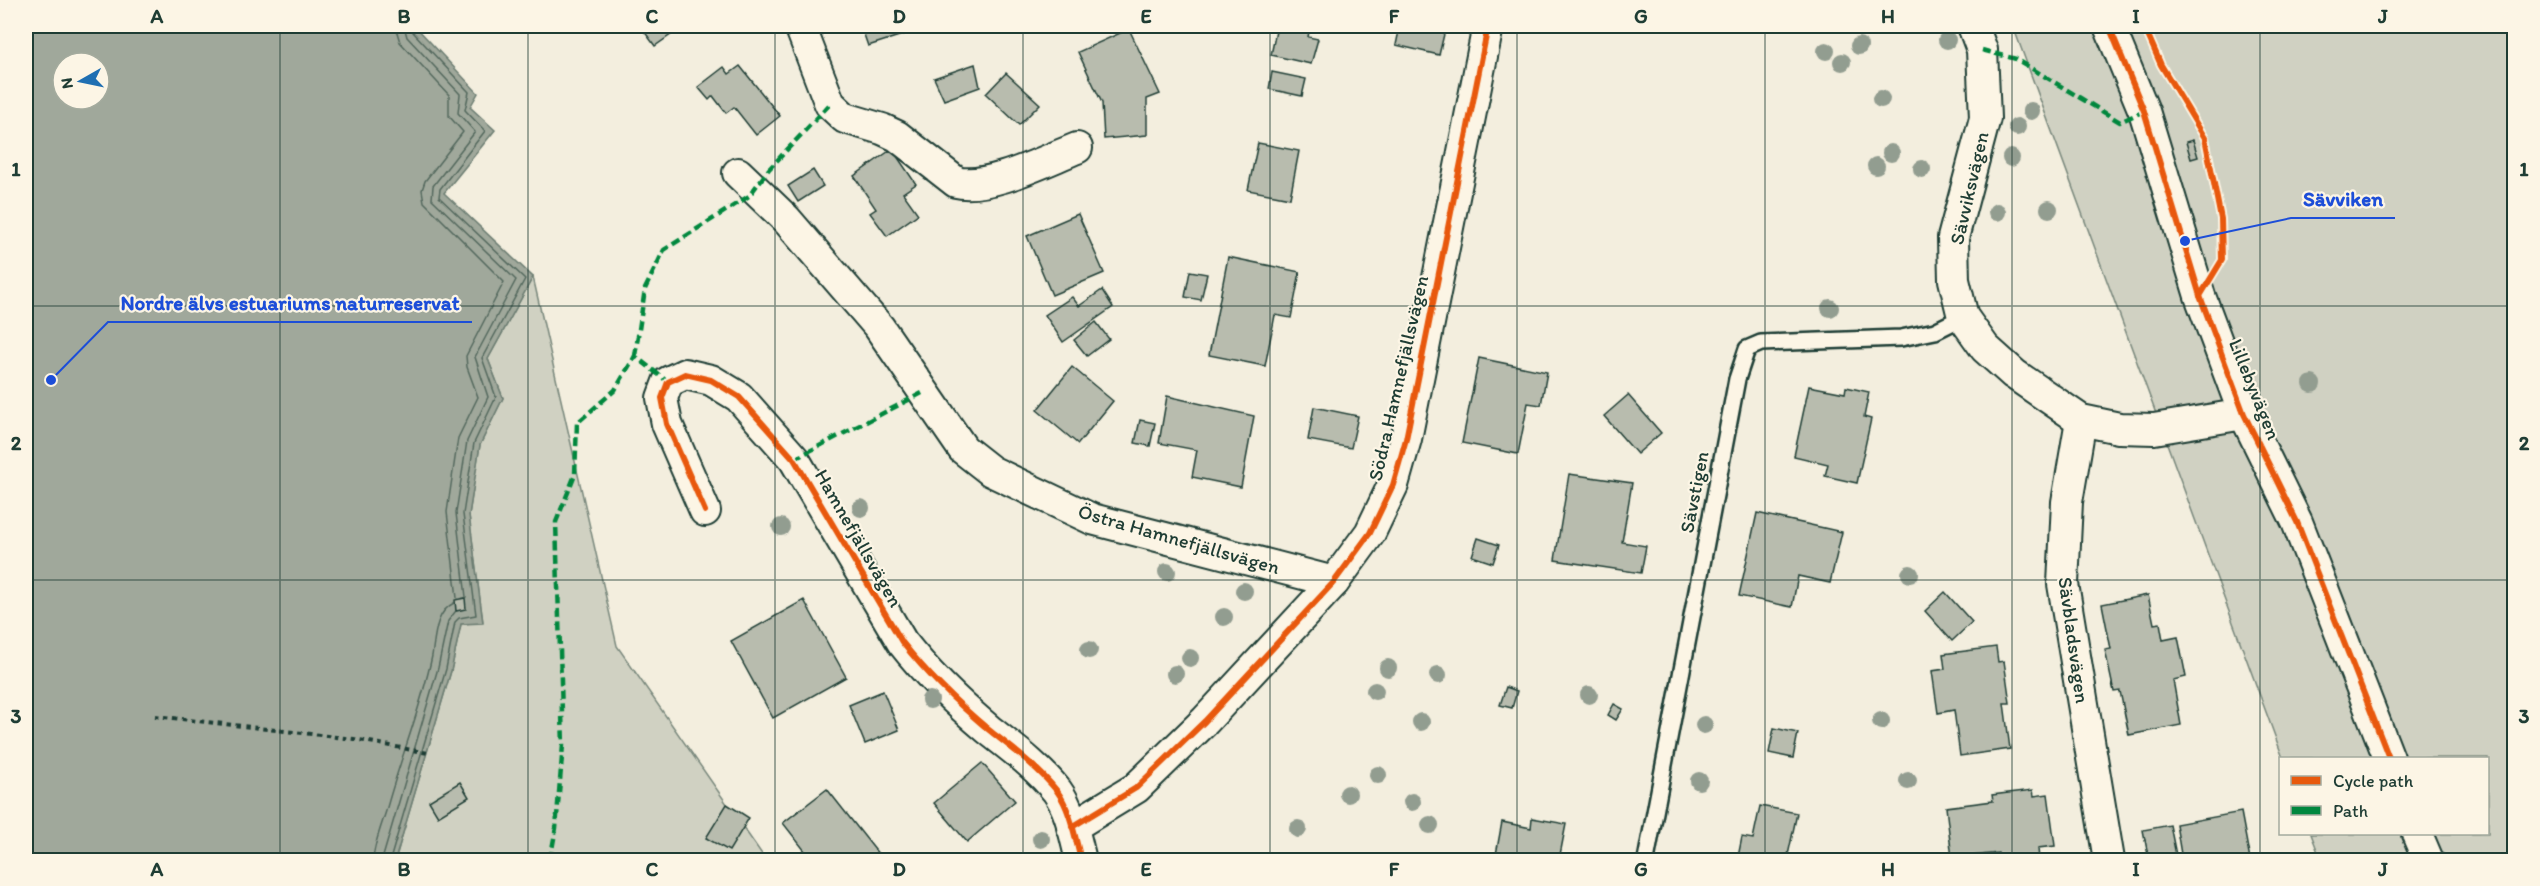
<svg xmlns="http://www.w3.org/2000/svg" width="2540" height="886" font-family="Itim,sans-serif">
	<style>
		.green { fill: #d0d1c2; stroke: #78877b; stroke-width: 1.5 }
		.water { fill: #a0a89b; stroke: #6c7d72; stroke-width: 1.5; fill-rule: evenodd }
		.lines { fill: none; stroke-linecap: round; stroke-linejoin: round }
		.shore { stroke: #53685d; stroke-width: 1.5 }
		.building { fill: #b8bcae; stroke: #1f3d34; stroke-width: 1.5 }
		.service-casing { stroke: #1f3d34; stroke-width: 20 }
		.minor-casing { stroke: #1f3d34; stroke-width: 34 }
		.path { stroke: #1f3d34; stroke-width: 4; stroke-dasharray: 4.5 4.5; stroke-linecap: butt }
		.service { stroke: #fcf5e5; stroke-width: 15 }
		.minor { stroke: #fcf5e5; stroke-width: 30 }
		.quiet { stroke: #00873e; stroke-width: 4.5; stroke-dasharray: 9 4.5; stroke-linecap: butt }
		.cycleway-casing { stroke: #fcf5e5; stroke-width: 10 }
		.cycleway { stroke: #e8590c; stroke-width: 6 }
		.tree { fill: #929d90 }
		.grid { fill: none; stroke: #1f3d34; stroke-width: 1.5; stroke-opacity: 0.55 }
		.labels { text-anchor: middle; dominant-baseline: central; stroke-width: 4.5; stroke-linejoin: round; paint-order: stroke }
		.street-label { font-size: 20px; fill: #1f3d34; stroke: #fcf5e5 }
		.leader { fill: none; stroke: #1d4ed8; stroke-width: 2 }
		.callout-dot { fill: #1d4ed8; stroke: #fcf5e5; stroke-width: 2 }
		.callout-label { font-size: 21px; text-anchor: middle; font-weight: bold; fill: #1d4ed8; stroke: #fcf5e5; stroke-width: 4.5; stroke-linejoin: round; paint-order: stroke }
		.neatline { fill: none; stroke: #1f3d34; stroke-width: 2 }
		.grid-label { font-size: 20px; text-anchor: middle; font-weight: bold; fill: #1f3d34 }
	</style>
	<rect width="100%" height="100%" fill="#f3eede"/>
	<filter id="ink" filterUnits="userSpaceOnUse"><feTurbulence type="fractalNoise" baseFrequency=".0167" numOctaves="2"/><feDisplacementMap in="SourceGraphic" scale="12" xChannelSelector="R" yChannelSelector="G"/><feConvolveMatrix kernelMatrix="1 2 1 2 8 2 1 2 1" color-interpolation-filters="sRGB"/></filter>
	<g filter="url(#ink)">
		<g class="green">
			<path d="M2013 26H2514V860H2321L2311 834H2488V758H2283Z"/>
			<path d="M533 277 617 646 766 860H395L451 671 461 624 483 622 469 515 480 445 503 398 488 359Z"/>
		</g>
		<path class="water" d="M26 26H415L478 93 470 107 495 130 444 193 533 277 488 359 503 398 480 445 469 515 483 623 461 624 451 671 395 860H26ZM63 63H99V99H63Z"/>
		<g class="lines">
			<g class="shore">
				<path d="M395 26 400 42 449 95V116L463 132 425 181 422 190 424 202 504 282 466 356 467 367 478 397 458 438 447 512 457 598"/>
				<path d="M404 26 407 37 460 94 458 113 475 132 433 186 432 199 516 280 475 357 488 397 467 441 456 513 466 597"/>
				<path d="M373 860C374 844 381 827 386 811 400 759 421 709 432 656 435 637 435 612 454 603"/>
				<path d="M382 860 438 668 448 621 455 612"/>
				<path d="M390 860 446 669 455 622 459 618 476 615 463 514 474 443 496 397 482 358 525 279 439 197 440 189 485 131 465 110 469 92 413 32 411 26"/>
			</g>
		</g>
		<g class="building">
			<path d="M652 26H666L672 34 655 46 644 31Z"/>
			<path d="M861 26H920L921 29 868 46Z"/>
			<path d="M1277 26H1310L1308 37 1318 39 1311 64 1271 55Z"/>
			<path d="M1400 26H1446L1439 55 1396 45Z"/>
			<path d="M1129 29 1160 94 1147 99V135L1104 139 1102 103 1078 52Z"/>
			<path d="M975 64 980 87 944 100 934 78Z"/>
			<path d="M740 66 780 116 756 135 734 107 726 113 713 96 709 100 698 87 724 67 729 74Z"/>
			<path d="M1272 72 1306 79 1302 96 1269 89Z"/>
			<path d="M1006 73 1040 104 1019 125 986 94Z"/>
			<path d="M2193 140 2198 157 2191 159 2186 142Z"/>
			<path d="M1258 143 1299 151 1290 198 1248 190Z"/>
			<path d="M892 149 916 184 903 193 918 214 887 236 870 213 876 209 854 176Z"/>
			<path d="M813 170 823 186 798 202 788 186Z"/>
			<path d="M1078 214 1104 273 1052 295 1027 236Z"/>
			<path d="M1228 257 1300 272 1291 318 1275 315 1265 366 1209 355Z"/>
			<path d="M1190 271 1207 274 1201 300 1185 297Z"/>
			<path d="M1102 290 1113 307 1063 342 1045 315 1072 297 1079 306Z"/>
			<path d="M1096 322 1109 339 1087 356 1074 340Z"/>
			<path d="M1479 358 1547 372 1541 405 1528 403 1518 454 1462 443Z"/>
			<path d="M1072 367 1113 401 1078 444 1037 410Z"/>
			<path d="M1809 386 1845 393 1846 387 1869 392 1864 417 1871 419 1857 483 1825 476 1828 464 1794 456Z"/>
			<path d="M1628 395 1661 433 1637 454 1604 416Z"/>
			<path d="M1167 396 1254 416 1241 487 1192 477 1197 450 1159 443Z"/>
			<path d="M1314 407 1358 416 1351 448 1308 440Z"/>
			<path d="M1140 420 1155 423 1150 446 1135 443Z"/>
			<path d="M1569 474 1632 483 1622 542 1646 546 1641 573 1555 560Z"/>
			<path d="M1757 513 1842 532 1830 583 1798 576 1792 607 1739 596Z"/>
			<path d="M1478 538 1499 545 1493 563 1472 556Z"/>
			<path d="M1945 592 1972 622 1952 641 1925 611Z"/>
			<path d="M2148 595 2154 624 2160 623 2163 640 2178 637 2186 677 2173 680 2181 725 2129 735 2120 691 2114 692 2105 650 2111 649 2102 604Z"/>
			<path d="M465 598 466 609 456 611 455 600Z"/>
			<path d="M804 600 846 677 773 718 731 641Z"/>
			<path d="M1996 647 1998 662 2004 661 2010 703H2004L2010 749 1960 756 1954 710 1938 713 1932 671 1945 669 1943 654Z"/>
			<path d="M1506 687 1517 691 1512 708 1500 705Z"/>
			<path d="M883 691 899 730 865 744 849 705Z"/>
			<path d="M1614 704 1623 709 1616 720 1608 715Z"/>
			<path d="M1774 728 1798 733 1793 758 1769 753Z"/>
			<path d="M982 763 1015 801 967 842 934 803Z"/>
			<path d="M460 782 469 797 438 816 429 801Z"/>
			<path d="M827 789 883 860H812L783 823Z"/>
			<path d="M2033 790 2034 796 2048 794 2055 846 2038 848 2039 860H1999L1998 853 1952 858 1946 807 1993 801 1992 795Z"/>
			<path d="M727 804 749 818 729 851 706 838Z"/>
			<path d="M1760 806 1797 813 1787 860H1749L1738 857 1742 837 1753 839Z"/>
			<path d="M2241 812 2250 860H2182L2176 824Z"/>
			<path d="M1532 818 1566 824 1559 860H1495L1502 822 1531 828Z"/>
			<path d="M2170 825 2177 860H2149L2143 830Z"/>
		</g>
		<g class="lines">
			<defs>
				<path id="service" d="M1646 860 1737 379 1747 349 1761 343 1901 338 1935 331 1963 317"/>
				<g id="minor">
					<path d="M800 26 830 104 845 118 882 129 897 136 956 182C988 190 1046 160 1077 148"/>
					<path d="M1973 26 1982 50 1985 118 1953 238 1954 280 1963 317 1985 348 2014 374 2081 420 2119 428 2154 429 2244 414"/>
					<path d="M2109 26 2144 111 2200 296 2244 414 2297 522 2389 758"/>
					<path d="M738 173 786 219 879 327 963 449 991 471 1092 519 1334 582"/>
					<path d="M2081 420 2067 502 2063 584 2109 860"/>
					<path d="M705 511 667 424 662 398 668 382 685 374 711 380 739 397 794 459 902 642C927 674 958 704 989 730 1013 749 1038 767 1057 791 1071 810 1075 838 1081 860"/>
					<path d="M1072 827 1136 788 1205 721 1334 582 1370 533 1393 485 1406 439 1488 26"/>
					<path d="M2417 834 2428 860"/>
				</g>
			</defs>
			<use href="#service" class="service-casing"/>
			<use href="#minor" class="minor-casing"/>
			<g class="path">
				<path d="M155 716 354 739 428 753"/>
				<path d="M332 860 371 856 380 860"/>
			</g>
			<use href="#service" class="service"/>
			<use href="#minor" class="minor"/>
			<g class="quiet">
				<path d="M1982 50 2016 59 2120 122 2144 111"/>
				<path d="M635 356 645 289 664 250 749 196 769 169 830 104"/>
				<path d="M794 459 924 392"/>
				<path d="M550 860 556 828 563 745 556 522 575 475 577 423 615 390 635 356 668 382"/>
			</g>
			<defs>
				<g id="cycleway">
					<path d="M2109 26 2144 111 2200 296 2244 414 2297 522 2389 758"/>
					<path d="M2144 26 2161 65 2205 138 2221 219 2222 260 2200 296"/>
					<path d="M705 511 667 424 662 398 668 382 685 374 711 380 739 397 794 459 902 642C927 674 958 704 989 730 1013 749 1038 767 1057 791 1071 810 1075 838 1081 860"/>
					<path d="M1072 827 1136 788 1205 721 1334 582 1370 533 1393 485 1406 439 1488 26"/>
				</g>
			</defs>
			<use href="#cycleway" class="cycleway-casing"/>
			<use href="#cycleway" class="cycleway"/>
		</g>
		<g class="tree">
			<circle cx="1947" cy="40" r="9"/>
			<circle cx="1859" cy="46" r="9"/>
			<circle cx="1826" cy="51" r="9"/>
			<circle cx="1842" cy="62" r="9"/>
			<circle cx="1881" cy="99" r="9"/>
			<circle cx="2031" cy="111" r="9"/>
			<circle cx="2017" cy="127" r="9"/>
			<circle cx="1891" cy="153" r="9"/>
			<circle cx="2011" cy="158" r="9"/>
			<circle cx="1876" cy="166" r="9"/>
			<circle cx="1922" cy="169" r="9"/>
			<circle cx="2049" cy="209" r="9"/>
			<circle cx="1997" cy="212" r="9"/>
			<circle cx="1830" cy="308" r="9"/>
			<circle cx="2312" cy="384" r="9"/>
			<circle cx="861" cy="508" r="9"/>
			<circle cx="781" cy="527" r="9"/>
			<circle cx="1167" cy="572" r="9"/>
			<circle cx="1910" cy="574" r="9"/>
			<circle cx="1244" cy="591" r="9"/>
			<circle cx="1224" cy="617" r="9"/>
			<circle cx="1089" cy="650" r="9"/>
			<circle cx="1190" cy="658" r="9"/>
			<circle cx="1388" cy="668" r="9"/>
			<circle cx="1175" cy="674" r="9"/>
			<circle cx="1438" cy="675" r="9"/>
			<circle cx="1375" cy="691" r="9"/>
			<circle cx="1589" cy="695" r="9"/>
			<circle cx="930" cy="700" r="9"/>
			<circle cx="1881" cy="721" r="9"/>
			<circle cx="1421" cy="722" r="9"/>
			<circle cx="1704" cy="725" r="9"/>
			<circle cx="1378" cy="775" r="9"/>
			<circle cx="1699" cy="781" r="9"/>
			<circle cx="1908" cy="781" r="9"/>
			<circle cx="1348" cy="794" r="9"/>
			<circle cx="1412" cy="802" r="9"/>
			<circle cx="1430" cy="825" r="9"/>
			<circle cx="1298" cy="829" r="9"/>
			<circle cx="1041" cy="839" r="9"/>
		</g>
	</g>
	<path class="grid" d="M280 26V860M528 26V860M775 26V860M1023 26V860M1270 26V860M1517 26V860M1765 26V860M2012 26V860M2260 26V860M26 306H2514M26 580H2514"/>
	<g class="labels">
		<g class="street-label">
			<text transform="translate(1969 188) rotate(-77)">Sävviksvägen</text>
			<text transform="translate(1398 378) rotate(-77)">Södra Hamnefjällsvägen</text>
			<text transform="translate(2255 389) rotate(68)">Lillebyvägen</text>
			<text transform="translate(1694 492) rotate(-79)">Sävstigen</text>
			<text transform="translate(859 538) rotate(60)">Hamnefjällsvägen</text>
			<text transform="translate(1179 539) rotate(16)">Östra Hamnefjällsvägen</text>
			<text transform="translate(2074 640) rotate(82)">Sävbladsvägen</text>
		</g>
	</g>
	<path class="leader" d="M2185 241L2291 218H2395M51 380L108 322H472"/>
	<g class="callout-dot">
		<circle cx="2185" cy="241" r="6"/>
		<circle cx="51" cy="380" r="6"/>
	</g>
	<g class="callout-label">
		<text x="2343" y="206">Sävviken</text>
		<text x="290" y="310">Nordre älvs estuariums naturreservat</text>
	</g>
	<rect width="2540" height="886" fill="none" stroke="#fcf5e5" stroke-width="66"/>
	<rect x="2279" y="757" width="210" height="78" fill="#fcf5e5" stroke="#a4ab9e" stroke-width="1.5"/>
	<rect x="2291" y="776" width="30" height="9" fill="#e8590c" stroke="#a4ab9e" stroke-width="1.5"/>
	<text x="2333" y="787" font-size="18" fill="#1f3d34">Cycle path</text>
	<rect x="2291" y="806" width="30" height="9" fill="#00873e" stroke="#a4ab9e" stroke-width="1.5"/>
	<text x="2333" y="817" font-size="18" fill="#1f3d34">Path</text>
	<g transform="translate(81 81) rotate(261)"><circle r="28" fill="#fcf5e5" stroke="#a4ab9e" stroke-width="1.5"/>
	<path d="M0-4.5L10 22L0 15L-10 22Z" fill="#1f6fb2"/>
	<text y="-9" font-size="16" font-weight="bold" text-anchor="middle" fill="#1f3d34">N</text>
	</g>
	<rect x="33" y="33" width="2474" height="820" class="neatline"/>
	<g class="grid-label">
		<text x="157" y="23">A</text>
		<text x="404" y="23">B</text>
		<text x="652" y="23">C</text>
		<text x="899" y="23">D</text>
		<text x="1146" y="23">E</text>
		<text x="1394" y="23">F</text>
		<text x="1641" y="23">G</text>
		<text x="1888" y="23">H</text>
		<text x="2136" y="23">I</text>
		<text x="2383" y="23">J</text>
		<text x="16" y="176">1</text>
		<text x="2524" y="176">1</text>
		<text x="16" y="450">2</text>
		<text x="2524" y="450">2</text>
		<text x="16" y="723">3</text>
		<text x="2524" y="723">3</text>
		<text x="157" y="876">A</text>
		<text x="404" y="876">B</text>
		<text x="652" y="876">C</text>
		<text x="899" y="876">D</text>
		<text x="1146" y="876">E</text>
		<text x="1394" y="876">F</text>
		<text x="1641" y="876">G</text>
		<text x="1888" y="876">H</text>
		<text x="2136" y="876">I</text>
		<text x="2383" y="876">J</text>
	</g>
</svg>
